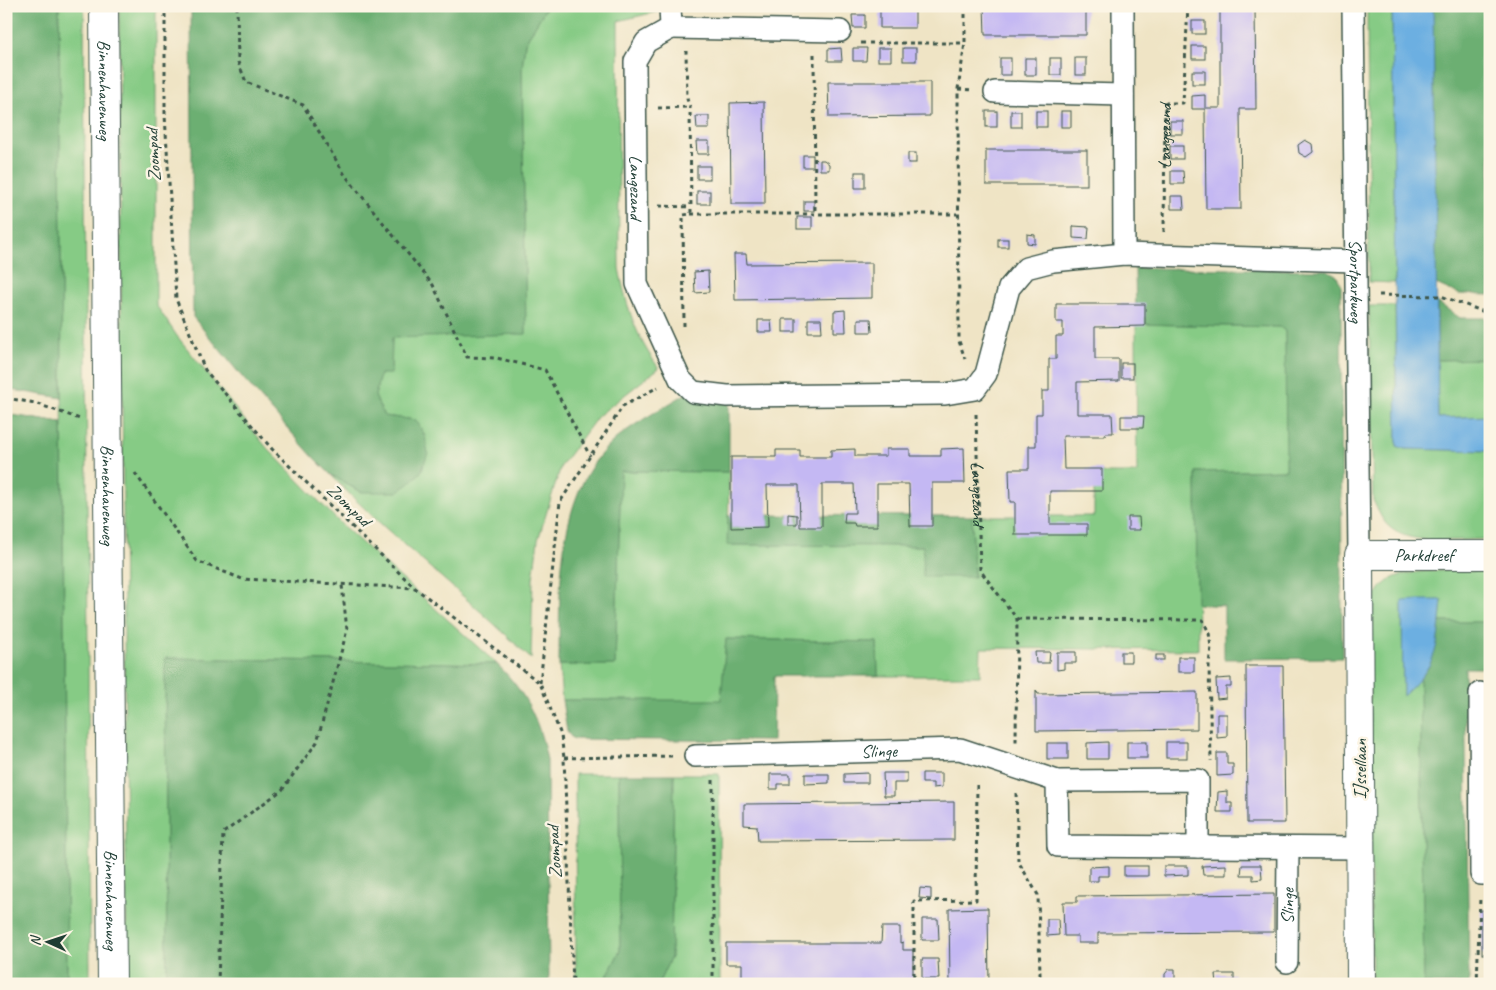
<svg xmlns="http://www.w3.org/2000/svg" width="1496" height="990" font-family="Caveat,sans-serif">
	<style>
		.green { fill: #86cb85; stroke: #52845c }
		.forest { fill: #6caf72; stroke: #467653 }
		.water { fill: #6cafe1; stroke: #46768a }
		.building { fill: #c4b8f3 }
		.lines { fill: none; stroke-linecap: round; stroke-linejoin: round }
		.street-casing { stroke: #3e564a; stroke-width: 24 }
		.secondary-casing { stroke: #3e564a; stroke-width: 30 }
		.path { stroke: #3e564a; stroke-width: 3; stroke-dasharray: 4 4; stroke-linecap: butt }
		.street { stroke: #fff; stroke-width: 21 }
		.secondary { stroke: #fff; stroke-width: 28 }
		.labels { text-anchor: middle; dominant-baseline: central; stroke-width: 5; stroke-linejoin: round; paint-order: stroke }
		.street-label { font-size: 18px; fill: #1f3d34; stroke: #fcf5e5 }
	</style>
	<rect width="100%" height="100%" fill="#fcf5e5"/>
	<filter id="ink" filterUnits="userSpaceOnUse"><feTurbulence type="fractalNoise" baseFrequency=".02" numOctaves="2"/><feDisplacementMap in="SourceGraphic" scale="10" xChannelSelector="R" yChannelSelector="G"/><feConvolveMatrix kernelMatrix="1 2 1 2 8 2 1 2 1" color-interpolation-filters="sRGB"/></filter>
	<filter id="wash" filterUnits="userSpaceOnUse"><feTurbulence type="fractalNoise" baseFrequency=".0096" numOctaves="4" result="noise"/><feDisplacementMap in="SourceGraphic" scale="20" xChannelSelector="R" yChannelSelector="G"/><feGaussianBlur stdDeviation="1.12" result="paint"/><feColorMatrix in="noise" values="0 0 0 0 0 0 0 0 0 0 0 0 0 0 0 0 0 1.4 0 .05"/><feComposite in="paint" operator="in"/></filter>
	<g filter="url(#wash)">
		<rect width="100%" height="100%" fill="#efe4c5"/>
		<g class="green">
			<path d="M59 6H84L90 984H67Z"/>
			<path d="M119 6H156V305L177 336 267 448 343 526 497 664 165 658 167 984H127Z"/>
			<path d="M547 6H660V11L618 21 619 268C626 305 636 338 659 368L598 416 561 466 538 540 533 579 531 659C466 594 392 540 330 474L360 492 425 435 416 420 384 416 375 396 380 374 391 373 392 337 526 333 522 68 525 43Z"/>
			<path d="M1367 6H1392L1395 283 1369 282Z"/>
			<path d="M1369 306H1395L1397 446 1405 449 1490 451V539C1463 539 1414 546 1392 529 1382 522 1378 510 1373 500Z"/>
			<path d="M1136 324 1280 327 1285 331 1287 470 1196 472 1198 650 981 648 980 676H878L877 642 726 639 721 701 562 700 559 665H615L621 471 729 472 728 545 923 546 974 577 972 516H1094V473H1137Z"/>
			<path d="M1490 359V416L1438 418 1437 360Z"/>
			<path d="M1490 572V622H1440L1442 600 1402 602 1403 696 1420 679 1424 984H1372L1369 615C1373 603 1376 590 1387 582 1405 566 1465 572 1490 572Z"/>
			<path d="M575 774H619L620 951 603 984H576Z"/>
			<path d="M674 774H719L720 984H658L671 957Z"/>
		</g>
		<g class="forest">
			<path d="M6 6H59L62 398 6 389Z"/>
			<path d="M191 6H547L525 43 522 68 526 334 392 338 391 374H380L375 396 384 416 416 420 425 436 428 453 421 472 409 484 397 492H361L330 474 314 458 243 378 193 317Z"/>
			<path d="M1433 6H1490V295L1459 294 1436 284Z"/>
			<path d="M1135 268 1327 270 1336 275 1341 284 1342 658 1224 659V606L1197 604 1196 472 1286 470 1285 331 1280 327 1136 324Z"/>
			<path d="M1437 302 1460 318H1490V359L1437 360Z"/>
			<path d="M685 394 729 402V472L621 471 615 665H559C560 590 554 490 618 437 638 421 663 408 685 394Z"/>
			<path d="M6 414 62 423 67 984H6Z"/>
			<path d="M728 515 972 516 974 577H923V546L727 545Z"/>
			<path d="M1440 622H1490V668H1465L1469 984H1424L1420 679C1434 663 1438 642 1440 622Z"/>
			<path d="M726 639 877 642 878 676H774L773 741 573 739 567 732 562 700H721Z"/>
			<path d="M165 658 497 664C527 694 539 720 547 760L549 984H167Z"/>
			<path d="M619 774H674L671 957 658 984H603L620 951Z"/>
		</g>
		<g class="water">
			<path d="M1392 6H1433L1438 418 1490 416V451L1405 449 1397 446Z"/>
			<path d="M1419 600H1442C1437 647 1440 662 1403 696L1402 601Z"/>
		</g>
		<g id="blocks">
			<g class="building">
				<rect x="880" y="6" width="35" height="22"/>
				<path d="M984 6H1086V35H985Z"/>
				<rect x="1192" y="6" width="13" height="3"/>
				<path d="M1220 6H1255L1256 109H1240L1241 209H1206L1205 109H1192V96L1205 95V108H1220Z"/>
				<path d="M852 15H865V28H853Z"/>
				<rect x="1192" y="21" width="13" height="13"/>
				<rect x="1192" y="46" width="13" height="13"/>
				<path d="M841 48 842 61H828V49Z"/>
				<path d="M853 48H867L866 61H853Z"/>
				<rect x="878" y="48" width="13" height="13"/>
				<rect x="903" y="48" width="13" height="13"/>
				<rect x="1000" y="58" width="11" height="17"/>
				<rect x="1025" y="58" width="11" height="17"/>
				<rect x="1050" y="58" width="11" height="17"/>
				<rect x="1075" y="58" width="11" height="17"/>
				<rect x="1192" y="71" width="13" height="13"/>
				<path d="M828 82H930V116L829 117Z"/>
				<path d="M764 102 765 204H731L730 103Z"/>
				<rect x="986" y="111" width="11" height="16"/>
				<rect x="1011" y="111" width="10" height="16"/>
				<rect x="1036" y="111" width="11" height="16"/>
				<rect x="1061" y="111" width="10" height="16"/>
				<path d="M696 116H709V129H697Z"/>
				<rect x="1170" y="121" width="13" height="13"/>
				<path d="M1305 140 1312 144 1313 152 1306 157 1299 153 1298 145Z"/>
				<path d="M696 141H709V154H697Z"/>
				<rect x="1170" y="146" width="13" height="13"/>
				<rect x="986" y="150" width="101" height="35"/>
				<rect x="908" y="153" width="8" height="10"/>
				<rect x="803" y="155" width="10" height="12"/>
				<path d="M820 160H824L829 164V170H820Z"/>
				<rect x="697" y="166" width="13" height="13"/>
				<path d="M1171 171H1183L1184 184H1171Z"/>
				<rect x="855" y="172" width="10" height="16"/>
				<rect x="697" y="191" width="13" height="13"/>
				<path d="M1171 196H1183L1184 209H1171Z"/>
				<rect x="804" y="201" width="10" height="10"/>
				<rect x="797" y="217" width="15" height="12"/>
				<path d="M1073 226 1089 227 1088 239 1073 238Z"/>
				<path d="M1027 234 1035 235V244L1027 243Z"/>
				<rect x="998" y="239" width="10" height="8"/>
				<path d="M734 254H746L747 264 872 263V298L735 300Z"/>
				<path d="M708 271 709 292 695 293 694 272Z"/>
				<path d="M1056 304H1145V326L1095 327V359H1119V381L1077 382V414H1112L1113 433H1106L1105 436H1063L1064 469H1102V491H1050V524H1087V535H1015V502H1010L1009 469H1029V446H1036V414H1042V391H1049V359H1056V336H1063V322H1056Z"/>
				<path d="M845 310 846 332H834V311Z"/>
				<rect x="783" y="319" width="13" height="13"/>
				<path d="M808 319H821L822 332H808Z"/>
				<path d="M858 319H871L872 332H858Z"/>
				<path d="M758 320H771L772 332H758Z"/>
				<rect x="1121" y="363" width="12" height="15"/>
				<path d="M1121 416H1144L1143 428H1121Z"/>
				<path d="M964 448 965 483H932V526H910L909 484H877V526H855L854 523H844L845 513H855L854 484H822V527H800L799 485H767L768 527 731 528V457H776V450H800V457H831V450L855 449V456H886V449H910V456H941V449Z"/>
				<path d="M788 514 797 515V524H788Z"/>
				<path d="M1128 517H1139L1140 530H1128Z"/>
				<path d="M1035 652H1050L1049 663H1036Z"/>
				<path d="M1057 652H1076V663H1064V669L1057 670Z"/>
				<rect x="1121" y="652" width="10" height="10"/>
				<rect x="1156" y="655" width="8" height="5"/>
				<rect x="1178" y="657" width="16" height="15"/>
				<path d="M1246 666H1283L1285 823H1247Z"/>
				<path d="M1231 678V687H1226V698L1217 699 1216 679Z"/>
				<path d="M1036 690 1038 694 1197 692V729L1036 731Z"/>
				<path d="M1217 714H1227V737L1217 738Z"/>
				<path d="M1108 742V759H1087V743Z"/>
				<rect x="1127" y="742" width="20" height="16"/>
				<rect x="1166" y="742" width="21" height="16"/>
				<rect x="1047" y="743" width="21" height="16"/>
				<path d="M1217 753H1227V764H1233V775L1217 776Z"/>
				<path d="M868 773V783H844V774Z"/>
				<path d="M883 773H907V783H894V796H884Z"/>
				<path d="M922 773H942V787L933 788V783H922Z"/>
				<path d="M770 774H790V784H778V789H770Z"/>
				<path d="M805 774H829V783L805 784Z"/>
				<path d="M1227 791V803H1232V812H1217L1218 792Z"/>
				<path d="M954 802V840L758 841 757 826 744 825V804Z"/>
				<path d="M1226 865V875H1203L1202 866Z"/>
				<path d="M1242 865H1261L1262 879 1253 880V875H1241Z"/>
				<path d="M1109 866V876H1098V881H1089V867Z"/>
				<rect x="1124" y="866" width="24" height="10"/>
				<path d="M1164 866H1188V875L1164 876Z"/>
				<path d="M920 888 931 889V899L919 898Z"/>
				<path d="M1274 894V932L1098 933V943H1078V936H1064L1063 902H1077V896Z"/>
				<path d="M988 908 989 984H950L949 909Z"/>
				<rect x="1482" y="910" width="8" height="44"/>
				<path d="M922 919H938L939 940H922Z"/>
				<path d="M1047 919H1058L1059 935 1047 936Z"/>
				<path d="M882 927H900V943L903 942V950H913V981L763 982V984H752V981L742 982V964H726V943H881Z"/>
				<path d="M922 959H938L939 979H922Z"/>
				<path d="M1169 969H1175V980H1165V974Z"/>
				<path d="M1216 974H1234V984H1217Z"/>
			</g>
		</g>
	</g>
	<g filter="url(#ink)">
		<use href="#blocks" fill-opacity="0" stroke="#3e564a" stroke-width="1"/>
		<g class="lines">
			<defs>
				<g id="street">
					<path id="s3" d="M670 6 671 28 646 42 635 61 637 284 680 379 693 392 727 396 945 394 975 389 986 374 1009 288 1026 268 1053 261 1124 254 1355 261"/>
					<path d="M1123 6 1124 254"/>
					<path id="s4" d="M1353 6 1359 555"/>
					<path d="M671 28 840 31"/>
					<path d="M995 92 1123 95"/>
					<path d="M1480 693 1481 874H1490"/>
					<path id="s5" d="M695 756 960 749 1057 781 1198 780V847"/>
					<path d="M1057 781 1058 846 1360 848"/>
					<path id="s6" d="M1287 962 1288 848"/>
				</g>
				<g id="secondary">
					<path id="s7" d="M104 6 112 984"/>
					<path id="s8" d="M1361 984 1359 555H1490"/>
				</g>
			</defs>
			<use href="#street" class="street-casing"/>
			<use href="#secondary" class="secondary-casing"/>
			<g class="path">
				<path d="M165 6V115L176 299 205 370 272 449 415 588 540 683 561 735 564 758 573 984"/>
				<path d="M237 6 238 62 246 82 303 105 345 175 433 285 467 357 497 358 545 370 590 456"/>
				<path d="M965 6V43L958 89 959 341 965 359"/>
				<path d="M861 43H965"/>
				<path d="M814 54 815 214"/>
				<path d="M958 89 972 90"/>
				<path d="M658 108 690 107"/>
				<path d="M659 206 691 207"/>
				<path d="M691 214H957"/>
				<path id="s1" d="M1164 232 1165 103H1183L1188 6"/>
				<path d="M1379 295 1441 296 1490 314"/>
				<path d="M684 326 683 215 691 214 690 107 687 99 686 51"/>
				<path d="M6 398 35 403 80 419"/>
				<path id="s2" d="M976 414 980 570 1017 619 1016 742"/>
				<path d="M135 473 197 561 242 579 414 588"/>
				<path d="M1017 619 1203 620 1209 633 1211 647 1209 665 1211 761"/>
				<path d="M540 683 560 502 623 406 658 387"/>
				<path d="M564 758 672 756"/>
				<path d="M1016 793 1018 861 1038 895 1040 975 1034 984"/>
				<path d="M218 984 223 833 282 790 317 742 347 630 342 585"/>
				<path d="M713 984V779"/>
				<path d="M914 984V901L976 900 977 781"/>
				<path d="M1477 984 1480 897"/>
			</g>
			<use href="#street" class="street"/>
			<use href="#secondary" class="secondary"/>
		</g>
	</g>
	<g class="labels">
		<g class="street-label">
			<text stroke="none"><textPath href="#s7" startOffset="84">Binnenhavenweg</textPath></text>
			<text stroke="none"><textPath href="#s1" startOffset="96">Langezand</textPath></text>
			<text transform="translate(153 155) rotate(-93)">Zoompad</text>
			<text stroke="none"><textPath href="#s3" startOffset="199">Langezand</textPath></text>
			<text stroke="none"><textPath href="#s4" startOffset="275">Sportparkweg</textPath></text>
			<text stroke="none"><textPath href="#s7" startOffset="489">Binnenhavenweg</textPath></text>
			<text stroke="none"><textPath href="#s2" startOffset="80">Langezand</textPath></text>
			<text transform="translate(349 505) rotate(44)">Zoompad</text>
			<text stroke="none"><textPath href="#s8" startOffset="494">Parkdreef</textPath></text>
			<text stroke="none"><textPath href="#s5" startOffset="184">Slinge</textPath></text>
			<text transform="translate(1360 769) rotate(-90)">IJssellaan</text>
			<text transform="translate(554 852) rotate(-93)">Zoompad</text>
			<text stroke="none"><textPath href="#s7" startOffset="894">Binnenhavenweg</textPath></text>
			<text stroke="none"><textPath href="#s6" startOffset="56">Slinge</textPath></text>
		</g>
	</g>
	<rect width="1496" height="990" fill="none" stroke="#fcf5e5" stroke-width="25"/>
	<g transform="translate(48 942) rotate(273)" stroke="#fcf5e5" stroke-width="4" paint-order="stroke">
	<path d="M0-4L9 19L0 12L-9 19Z" fill="#1f3d34"/>
	<text y="-8" font-size="14" font-weight="bold" text-anchor="middle" fill="#1f3d34">N</text>
	</g>
</svg>
